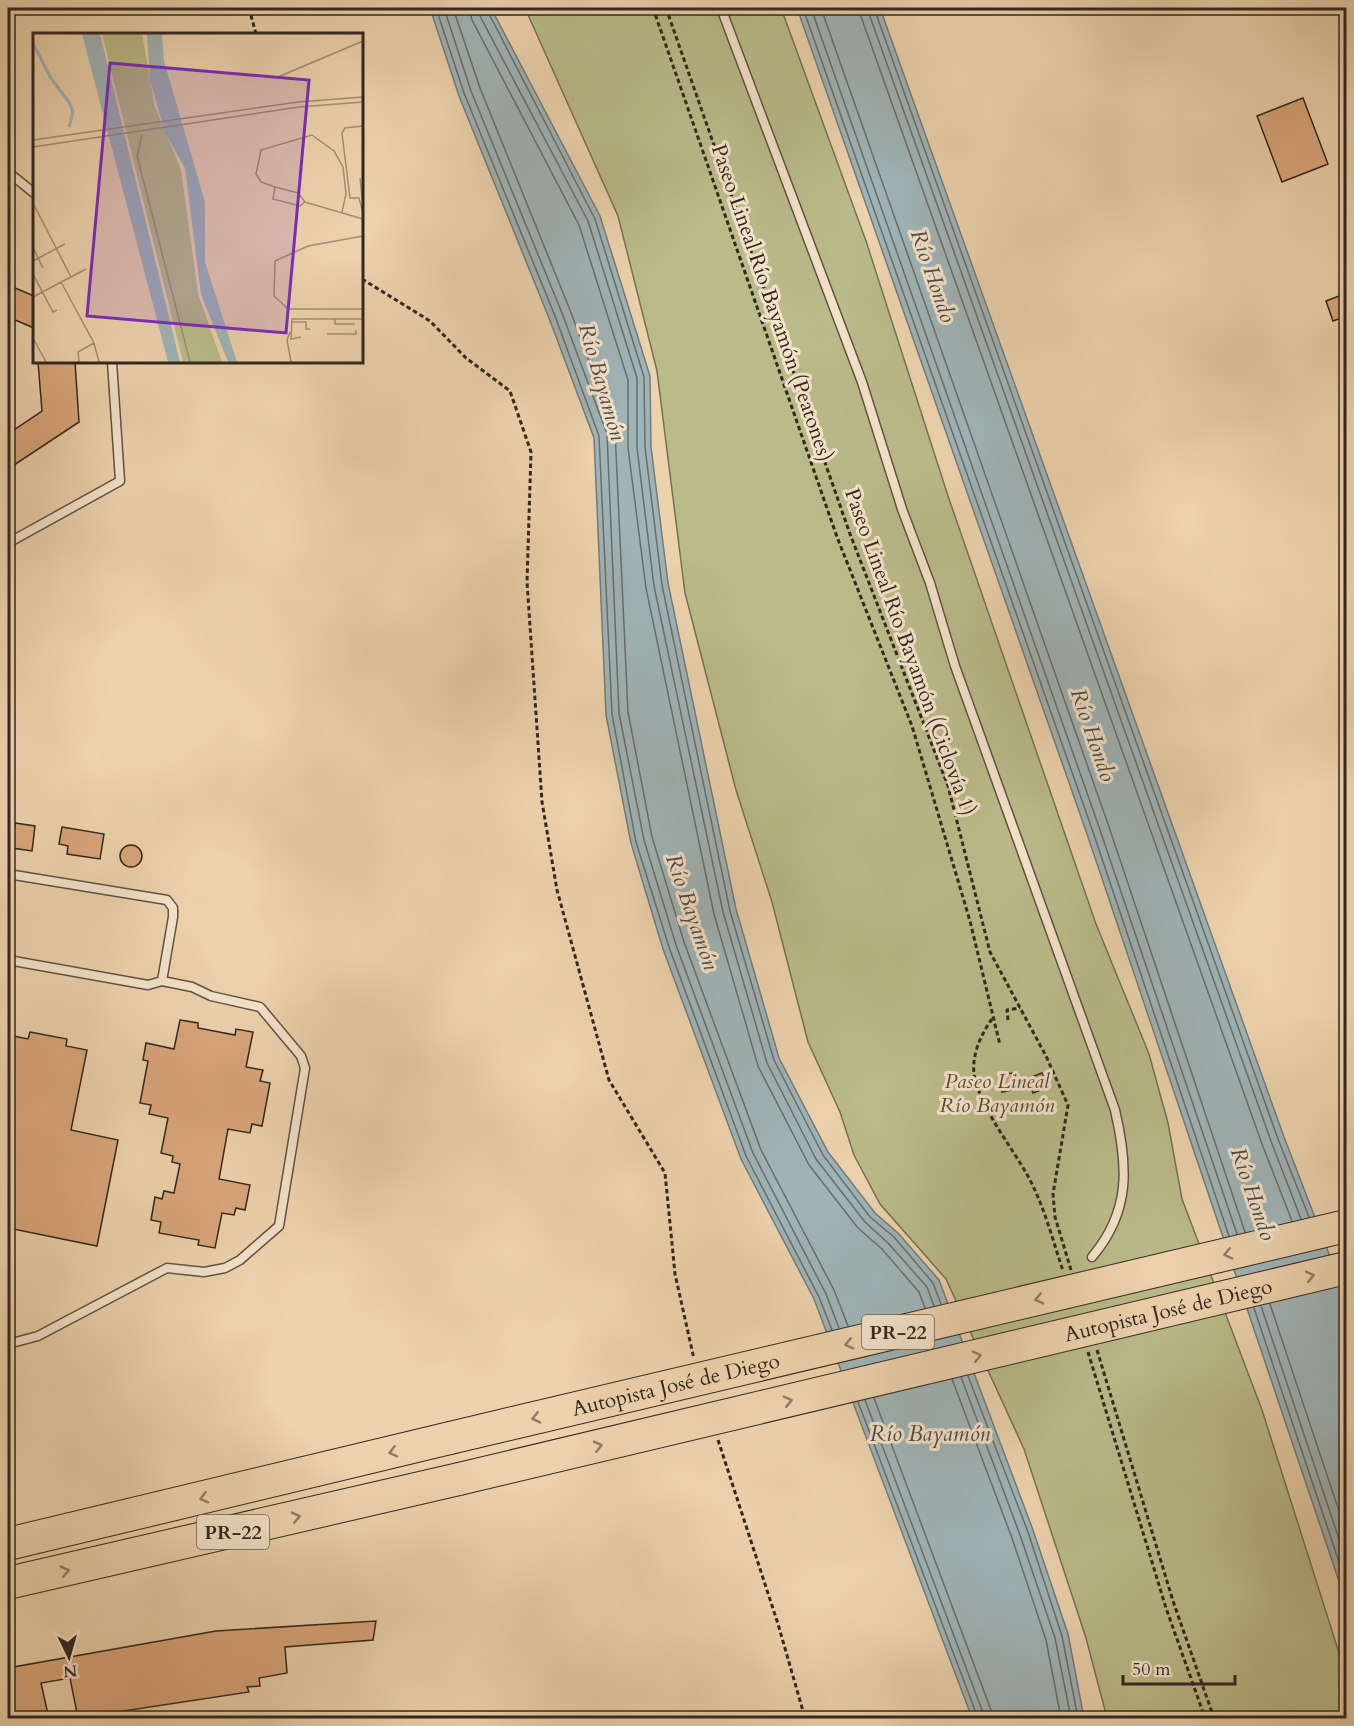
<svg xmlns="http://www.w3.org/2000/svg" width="1354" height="1726" font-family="Cardo,serif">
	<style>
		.green { fill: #b9bb89; stroke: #767154; stroke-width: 1.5 }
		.water { fill: #9fb4b7; stroke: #737c7a; stroke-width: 1.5 }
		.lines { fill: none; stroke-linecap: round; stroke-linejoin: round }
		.shore { stroke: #686e6a; stroke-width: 1.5 }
		.building { fill: #daa67c; stroke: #32271e; stroke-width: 1.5 }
		.lane-casing { stroke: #605242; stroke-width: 11 }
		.highway-casing { stroke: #32271e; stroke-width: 34 }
		.path { stroke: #32271e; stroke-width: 3; stroke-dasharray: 4.5 3; stroke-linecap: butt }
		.lane { stroke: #f3e2ca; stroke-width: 8 }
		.highway { stroke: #ecd2ad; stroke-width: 32 }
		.highway-bridge-casing { stroke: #32271e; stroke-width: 34; stroke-linecap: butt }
		.highway-bridge { stroke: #ecd2ad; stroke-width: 32 }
		.oneway { stroke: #8f7c66 }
		.labels { text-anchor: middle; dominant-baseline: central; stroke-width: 6; stroke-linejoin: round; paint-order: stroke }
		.shield { fill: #f3e2ca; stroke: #6c5f52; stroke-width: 1.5 }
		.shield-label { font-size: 20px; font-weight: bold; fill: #32271e }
		.street-label { font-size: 21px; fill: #32271e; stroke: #f3e2ca }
		.park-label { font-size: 21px; font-style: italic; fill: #544c39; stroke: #f3e2ca }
		.water-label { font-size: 22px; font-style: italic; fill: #4d4a44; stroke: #f3e2ca }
		.inset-river { fill: none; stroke: #9fb4b7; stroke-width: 3 }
		.inset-road { fill: none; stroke: #a28e74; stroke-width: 1.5 }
		.view { fill: #7b2cbf; fill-opacity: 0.15; stroke: #7b2cbf; stroke-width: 3 }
		.inset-edge { fill: none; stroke: #32271e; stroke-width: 3 }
	</style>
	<rect width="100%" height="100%" fill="#ecd2ad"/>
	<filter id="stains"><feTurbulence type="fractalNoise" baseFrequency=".00333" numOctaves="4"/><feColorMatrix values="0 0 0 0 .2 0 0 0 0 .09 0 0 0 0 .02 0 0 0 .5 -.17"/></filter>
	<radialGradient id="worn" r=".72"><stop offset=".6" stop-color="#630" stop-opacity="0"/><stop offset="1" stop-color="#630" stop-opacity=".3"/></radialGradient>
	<path class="green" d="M525 8H781L866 241 948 496 1096 924 1149 1054 1168 1123 1182 1199 1262 1410 1346 1675V1718H1107L1086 1638 1024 1449 946 1279 880 1204 854 1155 840 1112 808 1042 772 902 736 790 685 593 657 371 618 216Z"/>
	<g class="water">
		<path d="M430 8H491L600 216 650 376 651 447 668 583 736 909 779 1058 828 1152 875 1213 898 1233 939 1280 1033 1530 1068 1634 1084 1718H972L814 1299 741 1159 663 949 631 843 606 715 594 438 549 318 459 96Z"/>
		<path d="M797 8H880L1284 1137 1346 1298V1602L1086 831Z"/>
	</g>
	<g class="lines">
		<g class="shore">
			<path d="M436 8 464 93 555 316 599 436 612 714 636 842 669 947 746 1156 819 1297 832 1330"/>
			<path d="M444 8 471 91 562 313 607 434 619 713 644 840 676 945 753 1153 826 1294 839 1328"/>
			<path d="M453 8 480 88 570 310 615 431 628 712 652 837 684 942 761 1150 834 1290 848 1326"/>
			<path d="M469 8 472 20 579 225 628 380V448L646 588 714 914 758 1066 809 1165 858 1228 882 1249 919 1292 925 1308"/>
			<path d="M479 8 480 16 588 221 637 378V448L654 586 723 912 767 1063 816 1159 865 1222 888 1243 927 1287 934 1306"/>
			<path d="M486 8 595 219 644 377 645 447 662 585 730 911 774 1060 823 1155 870 1217 894 1237 933 1283 941 1304"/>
			<path d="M803 8 1092 829 1229 1236"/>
			<path d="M811 8 1099 827 1237 1234"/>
			<path d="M821 8 1108 824 1245 1232"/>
			<path d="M858 8 1262 1144 1292 1221"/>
			<path d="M867 8 1271 1141 1301 1219"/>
			<path d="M874 8 1278 1139 1309 1217"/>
			<path d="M1270 1304 1346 1532"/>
			<path d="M1261 1306 1346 1560"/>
			<path d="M1254 1308 1346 1583"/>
			<path d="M968 1376 1028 1532 1062 1636 1078 1718"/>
			<path d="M961 1377 1020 1535 1055 1638 1071 1718"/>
			<path d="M952 1379 1012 1538 1046 1640 1061 1718"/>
			<path d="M874 1398 994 1718"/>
			<path d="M865 1400 985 1718"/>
			<path d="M858 1402 978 1718"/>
		</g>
	</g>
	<g class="building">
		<path d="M1303 98 1328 164 1282 182 1257 116Z"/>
		<path d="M8 285 34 296V328L8 317Z"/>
		<path d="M1347 293V316L1333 321 1326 301Z"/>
		<path d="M38 362H75L79 422 8 469V434L42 411Z"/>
		<path d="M15 823 35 826 32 851 12 848Z"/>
		<path d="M62 827 104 834 100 859 67 854 68 846 59 844Z"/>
		<circle cx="131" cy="856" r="11"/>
		<path d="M180 1020 198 1023V1028L235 1035 236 1029 253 1032 246 1067 263 1070 260 1081 270 1083 262 1126 252 1124 250 1133 228 1129 219 1179 250 1185 245 1210 236 1208 234 1215 222 1213 215 1248 198 1245 199 1240 159 1233 161 1222 151 1220 155 1197 162 1199 164 1191 174 1193 180 1164 172 1162 173 1156 161 1153 168 1118 149 1114 151 1105 140 1103 148 1061 143 1060 146 1043 174 1049Z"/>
		<path d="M30 1032 67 1039 66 1046 87 1050 71 1130 118 1140 97 1246 8 1228V1035L28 1039Z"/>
		<path d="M1013 1073 1016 1089 1002 1092 999 1075Z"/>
		<path d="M1042 1073 1048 1087 1033 1093 1027 1079Z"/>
		<path d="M376 1621 373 1640 285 1647 287 1673 259 1678 260 1686 247 1687 249 1692 78 1718 70 1678 41 1683 49 1719H8V1668L216 1631Z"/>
	</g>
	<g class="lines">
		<defs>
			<g id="lane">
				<path d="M721 8 862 382 902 509 930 583 955 666 1115 1110C1128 1166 1131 1211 1092 1257"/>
				<path d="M8 172 34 193"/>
				<path d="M8 543 120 481 112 362"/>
				<path d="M8 874 167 900 173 908V917L162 981 148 985 8 960"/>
				<path d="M8 1344 38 1336 167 1268 204 1272 225 1268 240 1260 279 1226 305 1068 301 1056 260 1007 211 996 192 987 162 981"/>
			</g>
			<g id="highway">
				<path d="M8 1544 450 1438"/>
				<path d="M8 1583 459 1479"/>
			</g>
		</defs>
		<use href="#lane" class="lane-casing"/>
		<use href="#highway" class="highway-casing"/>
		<g class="path">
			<path d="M249 8 256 34"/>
			<path d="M653 8 837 537 912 726 970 921 1000 1045"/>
			<path d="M666 8 850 534 948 786 990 952 1046 1056 1068 1105 1053 1194 1055 1217 1071 1270"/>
			<path d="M362 279 430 321 466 358 510 391 531 452 527 582 542 802 557 890 609 1080 665 1173 675 1274 694 1359"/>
			<path d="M992 1019C979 1037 969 1061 976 1083 987 1118 1013 1148 1030 1180 1045 1209 1053 1241 1063 1271"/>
			<path d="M1008 1020 1007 1010 1020 1008"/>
			<path d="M1097 1350 1173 1601 1214 1718"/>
			<path d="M1088 1352 1166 1608 1205 1718"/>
			<path d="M718 1440 778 1624 805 1718"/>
		</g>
		<use href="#lane" class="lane"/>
		<use href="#highway" class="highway"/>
		<defs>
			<g id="highway-bridge">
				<path id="s1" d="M450 1438 1346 1226"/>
				<path id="s2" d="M459 1479 1346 1268"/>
			</g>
		</defs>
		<use href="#highway-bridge" class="highway-bridge-casing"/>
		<use href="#highway-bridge" class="highway-bridge"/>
	</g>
	<defs><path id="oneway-chevron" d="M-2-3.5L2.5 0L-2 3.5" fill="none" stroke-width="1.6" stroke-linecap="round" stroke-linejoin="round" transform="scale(1.5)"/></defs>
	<g class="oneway">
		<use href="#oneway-chevron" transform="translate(1228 1254) rotate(167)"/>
		<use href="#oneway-chevron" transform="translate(1310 1276) rotate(-13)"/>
		<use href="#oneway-chevron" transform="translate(1039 1299) rotate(167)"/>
		<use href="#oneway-chevron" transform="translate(849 1344) rotate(167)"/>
		<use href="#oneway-chevron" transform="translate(977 1356) rotate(-13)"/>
		<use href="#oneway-chevron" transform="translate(788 1401) rotate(-13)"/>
		<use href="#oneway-chevron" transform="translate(536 1418) rotate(167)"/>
		<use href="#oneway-chevron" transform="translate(598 1446) rotate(-13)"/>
		<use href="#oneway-chevron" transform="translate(393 1452) rotate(166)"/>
		<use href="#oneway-chevron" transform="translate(204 1498) rotate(166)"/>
		<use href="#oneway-chevron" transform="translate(296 1517) rotate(-13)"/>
		<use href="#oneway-chevron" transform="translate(65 1571) rotate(-13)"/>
	</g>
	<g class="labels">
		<g class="shield">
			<rect x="862" y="1315" width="72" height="34" rx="4.5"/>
			<rect x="197" y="1515" width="72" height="34" rx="4.5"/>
		</g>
		<g class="shield-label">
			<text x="898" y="1332">PR-22</text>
			<text x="233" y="1532">PR-22</text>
		</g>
		<g class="street-label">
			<text transform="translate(772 303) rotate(71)">Paseo Lineal Río Bayamón (Peatones)</text>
			<text transform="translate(910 652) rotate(70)">Paseo Lineal Río Bayamón (Ciclovía 1)</text>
			<text stroke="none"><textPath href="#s2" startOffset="729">Autopista José de Diego</textPath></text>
			<text stroke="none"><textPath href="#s1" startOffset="232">Autopista José de Diego</textPath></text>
		</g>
		<g class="park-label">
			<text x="997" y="1081">Paseo Lineal<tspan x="997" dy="24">Río Bayamón</tspan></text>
		</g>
		<g class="water-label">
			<text transform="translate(933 276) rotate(71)">Río Hondo</text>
			<text transform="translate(602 382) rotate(74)">Río Bayamón</text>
			<text transform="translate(1093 735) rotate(71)">Río Hondo</text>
			<text transform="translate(692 912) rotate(71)">Río Bayamón</text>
			<text transform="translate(1253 1194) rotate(71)">Río Hondo</text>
			<text x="930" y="1434">Río Bayamón</text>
		</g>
	</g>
	<g transform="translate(33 33)">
		<rect width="330" height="330" fill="#ecd2ad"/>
		<path d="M69 1H109L122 74 148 137 165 261 189 329H150Z" fill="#b9bb89"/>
		<path d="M49 1H67L147 329H135ZM114 1H129L131 28 172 169V229L204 329H195L168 261 152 135 132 100 117 47Z" fill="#9fb4b7"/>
		<path class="inset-river" d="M0 10 17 44 36 69 40 79 36 94"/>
		<path class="inset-road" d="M245 44 330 8M330 93 312 95 309 100 317 165H326L330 180M109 102 104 123 157 329M0 107 265 69 330 64M0 114 266 74 330 69M327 145 329 165M242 154 228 149 223 141 228 117 279 102 301 118 310 134 313 161 309 179M272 169 265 160 242 154 240 166 267 173 272 169 330 186M0 170 38 244M330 203 275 213 242 228 241 263 255 276H330M0 215 10 235M0 228 32 211M0 241 20 279 24 277M28 249 61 310 66 329M0 264 53 236M302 286V291H322M258 289H273V296H277M257 299 254 307 258 329M294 301H323V297M268 304 258 306 259 286H330M0 305 13 329M46 329 45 319 61 310"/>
		<path class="view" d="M77 30 276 47 253 300 54 283Z"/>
		<rect width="330" height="330" class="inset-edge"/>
	</g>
	<rect width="1354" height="1726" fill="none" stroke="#ecd2ad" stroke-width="30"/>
	<rect x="9" y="9" width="1336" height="1708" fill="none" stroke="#32271e" stroke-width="3"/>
	<rect x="15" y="15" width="1324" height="1696" fill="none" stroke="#32271e" stroke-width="1.5"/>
	<g transform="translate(69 1657) rotate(175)" stroke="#f3e2ca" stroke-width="4.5" paint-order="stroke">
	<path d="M0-4.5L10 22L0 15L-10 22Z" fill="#32271e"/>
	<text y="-9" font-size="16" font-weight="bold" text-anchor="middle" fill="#32271e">N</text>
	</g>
	<path d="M1123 1675v9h112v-9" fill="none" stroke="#32271e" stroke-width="3"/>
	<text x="1132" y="1675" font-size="18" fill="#32271e" stroke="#f3e2ca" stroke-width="4.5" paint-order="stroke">50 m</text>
	<rect width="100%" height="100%" filter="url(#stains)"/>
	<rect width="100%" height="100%" fill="url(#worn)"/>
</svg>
